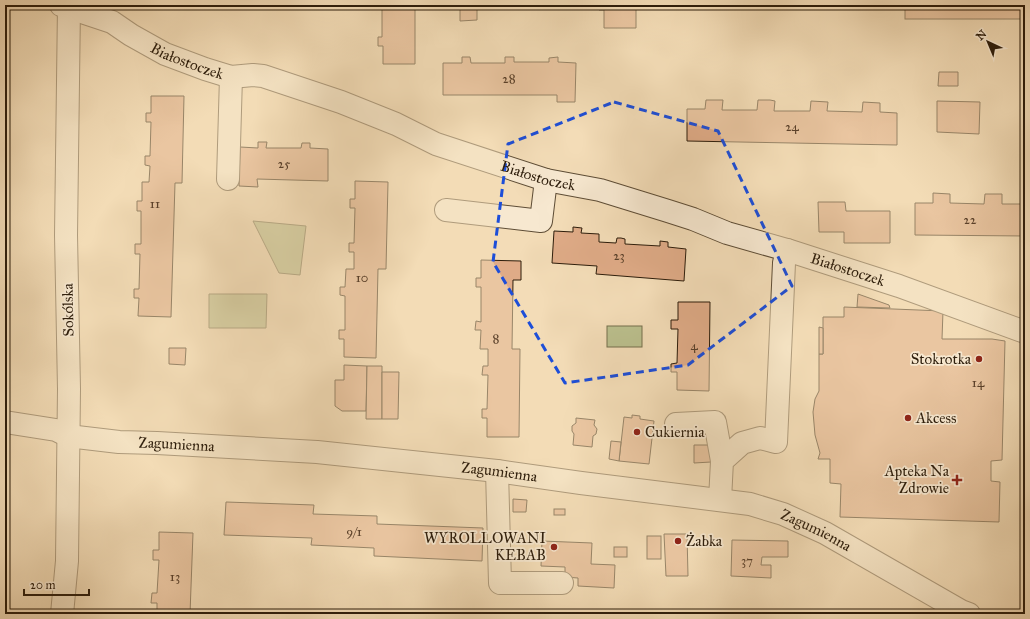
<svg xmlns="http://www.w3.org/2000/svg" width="1030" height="619" font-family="'IM FELL Great Primer',serif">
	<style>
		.green { fill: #bbc08e; stroke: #746e4c }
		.building { fill: #dfab87; stroke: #2d1d0b }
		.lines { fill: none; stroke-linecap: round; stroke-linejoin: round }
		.minor-casing { stroke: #5e4d36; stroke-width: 24 }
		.minor { stroke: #f7e8d0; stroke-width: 22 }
		.marked { fill: none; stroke: #1d4ed8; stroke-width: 3; stroke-dasharray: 8 5; stroke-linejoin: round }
		.poi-dot { fill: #8f2418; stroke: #f7e8d0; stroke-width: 1.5 }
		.labels { text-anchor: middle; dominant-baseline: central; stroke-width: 3.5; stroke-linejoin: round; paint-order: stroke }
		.number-label { font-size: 13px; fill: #5a402a }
		.street-label { font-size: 15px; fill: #2d1d0b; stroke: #f7e8d0 }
		.poi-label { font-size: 15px; fill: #2d1d0b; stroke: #f7e8d0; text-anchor: end }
	</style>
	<rect width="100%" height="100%" fill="#f3dcb7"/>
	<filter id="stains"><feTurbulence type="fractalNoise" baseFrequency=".005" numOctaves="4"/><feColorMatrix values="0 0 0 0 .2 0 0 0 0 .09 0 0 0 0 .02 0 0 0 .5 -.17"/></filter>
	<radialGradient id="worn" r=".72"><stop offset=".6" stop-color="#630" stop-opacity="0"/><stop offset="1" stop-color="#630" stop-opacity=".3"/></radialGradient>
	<g class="green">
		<path d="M253 221 306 226 300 275 279 273Z"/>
		<path d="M209 294H267L266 328H209Z"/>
		<rect x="607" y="326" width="35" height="21"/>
	</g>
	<g class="building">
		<path d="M382 5H415V64H383V46H378V37H382Z"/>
		<path d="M460 5H477V20L460 21Z"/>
		<path d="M598 5H636V28H604V10H599Z"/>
		<rect x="905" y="5" width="120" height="14"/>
		<path d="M462 57H470L471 63H505V57H514V62H549V58L558 57V62L576 63 575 102H557V95H443V63H462Z"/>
		<path d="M939 72H958V86H938Z"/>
		<path d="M151 96H184L182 183H175L171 317 138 316 139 298H134V289H139L140 254H135V244H141V211H137V201H142V182H149L150 166 145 165V156H150L151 122H146V113H151Z"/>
		<path d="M706 100H723L722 110H757L758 100H770L775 101 774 111H810L811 101 828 102 827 111 862 112 863 102 880 103V112L897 113V145L687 141V109H705Z"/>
		<path d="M937 101 980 102 979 134 937 132Z"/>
		<path d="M258 142H267L266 148H301L302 143H310V148L328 149V181L257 179 258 187 239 186 240 147 258 148Z"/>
		<path d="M355 181 388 182 386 269H378L376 358 344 357V339H339V330H345V296L340 295V287H345L346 269H354V252H349V243H354L355 208H350V199H355Z"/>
		<path d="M933 193 950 194V203L984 204 985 194H1002V204H1025V236L915 235V203H933Z"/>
		<path d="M818 202H845L846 211H890V243H844V232H819Z"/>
		<path d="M573 227 582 228 581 233 599 234V242L616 243 617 238H621L625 239V244L660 246V241L668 242V247L686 249 684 281 596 274 597 266 552 263 554 231 573 232Z"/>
		<path d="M481 260 521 261V280H513L512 349H520L519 437H487V418H482V409H487L488 375H482L483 366H488V349H480L481 330H475L476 321 481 322V287H476V278H481Z"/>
		<path d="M858 294 889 305 890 308 857 307Z"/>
		<path d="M678 302H710L709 391 677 390V372H671V364L677 363 678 329H671V320H678Z"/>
		<path d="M844 307 943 311 942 339H992L1005 341 1002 460 991 461V481L1000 482 999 522 840 517 841 484 830 483V459H818L820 453 815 435 813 412 815 399 819 391V354H823V317H844Z"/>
		<path d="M819 327 823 328V354H819Z"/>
		<path d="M169 348H186L185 365 169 364Z"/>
		<path d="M344 365 367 366 366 411H342L335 406V380H344Z"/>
		<path d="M367 366H382V419H366Z"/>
		<path d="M382 372H399L398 419H382Z"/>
		<path d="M632 415 640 416V419L654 421 649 464 619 461 624 417 632 418Z"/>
		<path d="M576 418 595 420 594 425 597 429 596 434 593 436 592 447 573 445 574 434 572 431V426L576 423Z"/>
		<path d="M611 441 621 442 619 461 609 459Z"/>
		<path d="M694 445H711V462L694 463Z"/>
		<path d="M513 499 527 500 526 512H513Z"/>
		<path d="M226 502 314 505 313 514 377 516V524L483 528 482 561 374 556V548L311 545 312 538 224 535Z"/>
		<rect x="554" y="509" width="11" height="6"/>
		<path d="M159 532 193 533 190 614H157V603H151L152 593H157L159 560H153V550H159Z"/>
		<path d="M664 534H687L688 576H666Z"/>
		<rect x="647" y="536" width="14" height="23"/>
		<path d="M732 540 788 541V557H762L761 565H771V578L731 576Z"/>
		<path d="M542 541 592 543 591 564 615 565 614 588 578 586V578L565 577V567L541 566Z"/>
		<rect x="614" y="547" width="13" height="10"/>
	</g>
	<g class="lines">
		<defs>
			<g id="minor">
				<path id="s1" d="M61 5 112 22 131 35 165 54 205 69 231 77 253 75 263 76 341 102 396 124 436 144 546 180 600 190 668 211 693 219 727 233 787 250 899 286 1025 332"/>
				<path d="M228 179 231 77"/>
				<path d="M446 210 541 221 546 180"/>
				<path id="s2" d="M5 422 56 430 68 436 119 442 157 443 317 452 497 471 581 483 750 504 783 514 825 533 961 611 969 614"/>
				<path d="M676 424 715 422 722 461"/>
				<path d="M497 471 500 583H562"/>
				<path d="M720 500 722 461 742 443 760 438 776 442 784 263 787 250"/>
				<path d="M62 614 67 561 69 389 66 235 69 5"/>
			</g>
		</defs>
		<use href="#minor" class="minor-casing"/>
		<use href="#minor" class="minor"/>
	</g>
	<path d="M0 0H1030V619H0ZM614 102 718 131 792 286 688 365 565 383 493 262 508 144Z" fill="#f3dcb7" fill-opacity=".55" fill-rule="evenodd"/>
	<path class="marked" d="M614 102 718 131 792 286 688 365 565 383 493 262 508 144Z"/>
	<g class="poi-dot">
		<circle cx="979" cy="359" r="4"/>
		<circle cx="908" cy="418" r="4"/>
		<circle cx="637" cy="432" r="4"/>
		<path d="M955 474h4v4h4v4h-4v4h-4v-4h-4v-4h4z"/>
		<circle cx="678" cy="541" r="4"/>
		<circle cx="554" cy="547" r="4"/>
	</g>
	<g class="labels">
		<g class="number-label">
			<text x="509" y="79">28</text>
			<text x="792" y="127">24</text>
			<text x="284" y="164">25</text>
			<text x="155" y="204">11</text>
			<text x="970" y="220">22</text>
			<text x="619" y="256">23</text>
			<text x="362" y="278">10</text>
			<text x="496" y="339">8</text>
			<text x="694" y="346">4</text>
			<text x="978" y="383">14</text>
			<text x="354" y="532">9/1</text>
			<text x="747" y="561">37</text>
			<text x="175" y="577">13</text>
		</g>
		<g class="street-label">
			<text stroke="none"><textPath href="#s1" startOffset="139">Białostoczek</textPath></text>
			<text stroke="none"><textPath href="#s1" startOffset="511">Białostoczek</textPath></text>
			<text stroke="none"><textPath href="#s1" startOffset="835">Białostoczek</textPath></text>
			<text transform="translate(68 310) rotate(-91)">Sokólska</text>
			<text stroke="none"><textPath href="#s2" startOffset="174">Zagumienna</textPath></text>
			<text stroke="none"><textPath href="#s2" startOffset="498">Zagumienna</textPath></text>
			<text stroke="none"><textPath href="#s2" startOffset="822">Zagumienna</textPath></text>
		</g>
		<g class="poi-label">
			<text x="971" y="359">Stokrotka</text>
			<text x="916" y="418" text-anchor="start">Akcess</text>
			<text x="645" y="432" text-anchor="start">Cukiernia</text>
			<text x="949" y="471">Apteka Na<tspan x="949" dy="17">Zdrowie</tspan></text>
			<text x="546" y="538">WYROLLOWANI<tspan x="546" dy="17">KEBAB</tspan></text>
			<text x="686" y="541" text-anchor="start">Żabka</text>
		</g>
	</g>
	<rect width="1030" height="619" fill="none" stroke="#f3dcb7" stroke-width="20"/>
	<rect x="6" y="6" width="1018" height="607" fill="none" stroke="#2d1d0b" stroke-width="2"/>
	<rect x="10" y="10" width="1010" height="599" fill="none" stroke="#2d1d0b"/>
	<g transform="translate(988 42) rotate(316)" stroke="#f7e8d0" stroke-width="3" paint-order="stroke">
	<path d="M0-3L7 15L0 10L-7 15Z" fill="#2d1d0b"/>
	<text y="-6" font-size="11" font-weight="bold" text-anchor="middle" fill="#2d1d0b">N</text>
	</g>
	<path d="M24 589v6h65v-6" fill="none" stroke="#2d1d0b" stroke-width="2"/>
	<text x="30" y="589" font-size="12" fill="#2d1d0b" stroke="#f7e8d0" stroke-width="3" paint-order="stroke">20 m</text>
	<rect width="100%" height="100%" filter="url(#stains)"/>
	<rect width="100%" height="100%" fill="url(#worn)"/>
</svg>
